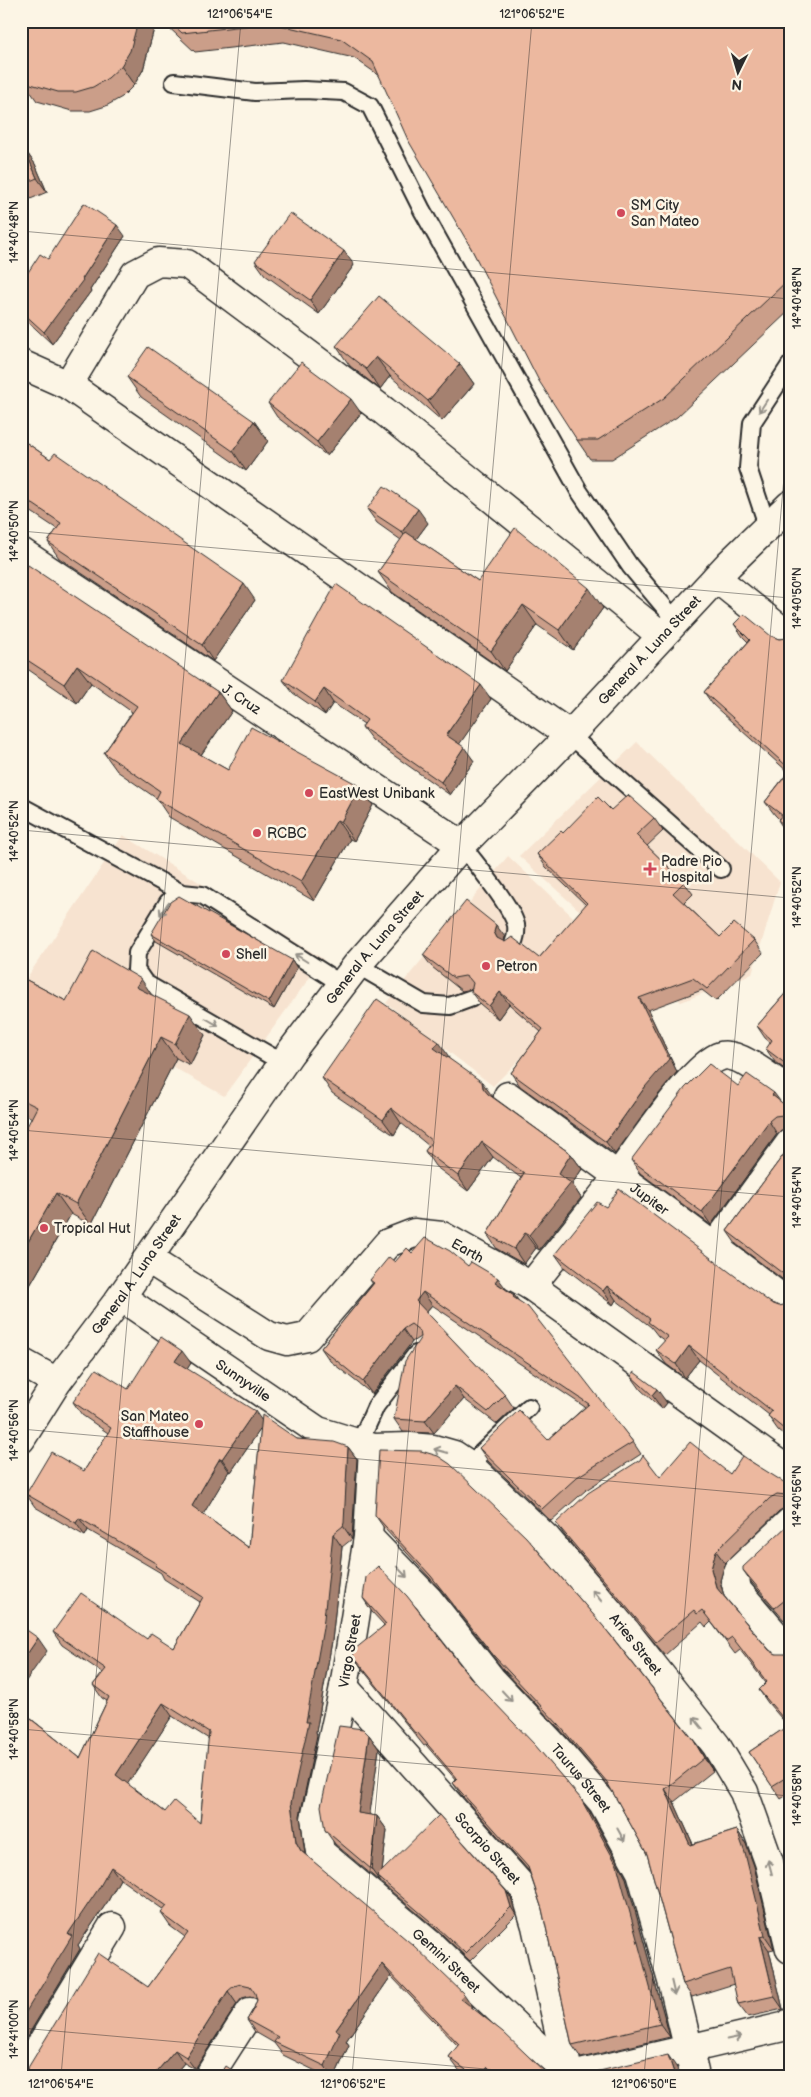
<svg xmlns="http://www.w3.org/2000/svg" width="811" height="2097" font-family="'Balsamiq Sans',sans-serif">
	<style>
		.built { fill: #f7e3d0 }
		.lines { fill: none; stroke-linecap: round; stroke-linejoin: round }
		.lane-casing { stroke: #2b2b2b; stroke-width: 20 }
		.street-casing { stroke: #2b2b2b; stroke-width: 31 }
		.primary-casing { stroke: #2b2b2b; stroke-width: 31 }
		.lane { stroke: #fcf5e5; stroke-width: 16 }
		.street { stroke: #fcf5e5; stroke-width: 28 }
		.primary { stroke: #fcf5e5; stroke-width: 28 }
		.wall { fill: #cb9e89; stroke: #2b2b2b; fill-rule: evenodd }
		.shaded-wall { fill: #a5816f; stroke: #2b2b2b }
		.building { fill: #ecb89f; stroke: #2b2b2b; fill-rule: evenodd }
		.oneway { stroke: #949088 }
		.ticks { fill: none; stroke: #2b2b2b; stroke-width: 1; stroke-opacity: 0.45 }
		.poi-dot { fill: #d1495b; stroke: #fcf5e5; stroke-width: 2 }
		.labels { text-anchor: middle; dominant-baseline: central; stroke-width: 5; stroke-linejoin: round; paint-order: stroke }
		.poi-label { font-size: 14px; fill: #2b2b2b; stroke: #fcf5e5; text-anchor: start }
		.street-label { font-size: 14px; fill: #2b2b2b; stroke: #fcf5e5 }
		.neatline { fill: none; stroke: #2b2b2b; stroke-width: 2 }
		.ticks-label { font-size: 12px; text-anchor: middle; fill: #2b2b2b }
	</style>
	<rect width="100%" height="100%" fill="#fcf5e5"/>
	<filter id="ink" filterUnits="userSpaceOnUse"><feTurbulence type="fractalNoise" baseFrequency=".02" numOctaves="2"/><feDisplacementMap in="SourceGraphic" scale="10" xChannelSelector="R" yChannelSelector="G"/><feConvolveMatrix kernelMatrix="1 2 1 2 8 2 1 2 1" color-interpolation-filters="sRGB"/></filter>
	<g filter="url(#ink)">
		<g class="built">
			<path d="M637 742 780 882 752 974 681 1002 519 856Z"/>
			<path d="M123 835 323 959 224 1096 24 982Z"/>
			<path d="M508 856 619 960 493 1086 386 1003Z"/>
		</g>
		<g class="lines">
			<defs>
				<g id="lane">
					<path d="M174 82 255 92 304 90 344 92 370 106 422 210 579 491 630 566 676 621"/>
					<path d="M767 525 748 468 752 423 790 365"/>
					<path d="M570 735 721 869"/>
					<path d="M21 806 182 893"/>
					<path d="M462 845C475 863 512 906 516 925 517 932 516 937 513 944"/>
					<path d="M357 965 424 1004 450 1006 472 998"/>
					<path d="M283 1063 145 983 136 970 137 953 168 902 182 893 202 895 343 985"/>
					<path d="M359 1444 376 1406 416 1354"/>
					<path d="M469 1465 529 1407"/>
				</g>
				<g id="street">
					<path d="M21 364 68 385 570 735"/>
					<path d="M68 385 135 274 158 262 187 264 384 411 662 636"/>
					<path id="s1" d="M21 552 462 845"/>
					<path d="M716 578 790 637"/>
					<path id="s2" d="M508 1096C602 1165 698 1232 790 1305"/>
					<path d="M715 1246 790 1143"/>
					<path id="s3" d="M148 1259 269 1336 287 1341 307 1337 388 1243 414 1233 442 1236 531 1286 790 1472"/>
					<path d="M531 1286C560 1249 590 1213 618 1176 638 1150 693 1064 721 1056 739 1051 775 1082 790 1092"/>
					<path id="s4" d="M121 1297 318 1431 373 1448 410 1447 433 1449 454 1455 469 1465 547 1539 625 1630 716 1745 744 1792 769 1862 790 1949"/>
					<path d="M21 1362 57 1382"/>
					<path id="s5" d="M373 1448 368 1537 344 1687 315 1819 320 1852 432 1946 568 2076"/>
					<path d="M790 1522 739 1570 735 1579 737 1590 790 1652"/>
					<path id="s6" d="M368 1537 428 1599 491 1679 556 1748 603 1803 641 1872 674 1988 695 2076"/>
					<path id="s7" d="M344 1687 525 1890 536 1926 569 2076"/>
					<path d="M22 2076 112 1927"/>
					<path d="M209 2076 250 2012"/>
					<path d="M572 2076 787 2026 790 2023"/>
				</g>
				<g id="primary">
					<path id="s8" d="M21 1439 57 1382 121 1297 290 1053 357 965 462 845 570 735 729 564 790 505"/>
				</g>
			</defs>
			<use href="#lane" class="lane-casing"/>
			<use href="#street" class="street-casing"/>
			<use href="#primary" class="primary-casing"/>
			<use href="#lane" class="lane"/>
			<use href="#street" class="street"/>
			<use href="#primary" class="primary"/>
		</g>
		<g class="wall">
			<path d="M21 21H156L143 70 134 85 122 97 106 106 90 111H72L37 101 21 78Z"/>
			<path d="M162 21H790V310L677 417 612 459H590L577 440 471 248 380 76 354 58 284 42 195 52Z"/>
			<path d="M25 150 35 164 47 192 21 203V152Z"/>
			<path d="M125 236 90 290 91 291 52 344 21 315V283L48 259Z"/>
			<path d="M255 261 354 265 319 314 265 275Z"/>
			<path d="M336 346 460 364 474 384 442 421 390 376 380 389 350 366Z"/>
			<path d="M127 377 254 421 268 441 246 471 141 397Z"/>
			<path d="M268 403 361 413 327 456 277 417Z"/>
			<path d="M21 439 255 600 213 661 59 558 48 542 57 529 27 509 21 517Z"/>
			<path d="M367 509 428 523 416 539 478 581 603 608 573 650 537 625 505 671 392 592 378 572 401 540 377 523Z"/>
			<path d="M21 574 218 692 232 711 201 755 228 770 360 786 373 805 354 841 350 839 314 901 169 817 156 798 117 771 104 753 132 712 91 683 77 703 26 668 21 662Z"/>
			<path d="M734 624 779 639 790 640V835L787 834 778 820 779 819 775 815 765 802 788 772 713 705 704 692 748 642 743 637Z"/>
			<path d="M283 680 491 699 459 744 474 761 450 795 372 740 362 727 364 724 333 703 325 715 293 693Z"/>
			<path d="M611 810 654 818 663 831 647 846 684 882 693 894 684 903 720 937 754 940 763 953 716 1001 702 990 648 1010 677 1072 654 1100 615 1154 520 1086 511 1073 541 1032 509 1004 498 1019 480 1004 471 992 472 989 462 991 432 967 423 955 505 937 504 941 539 958 586 905 546 867 537 854 563 833Z"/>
			<path d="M151 934 292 960 297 968 274 1009 156 941Z"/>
			<path d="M21 977 66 1001 151 994 205 1035 190 1065 176 1058 91 1225 71 1214 21 1301V1138L32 1118 21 1112Z"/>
			<path d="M790 988V1073L775 1062 766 1049 771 1043 765 1038 757 1026Z"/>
			<path d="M449 1057 448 1058 493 1097 571 1154 582 1169 572 1184 581 1198 539 1250 536 1248 524 1264 497 1249 487 1234 521 1178 493 1157 468 1191 435 1166 425 1151 429 1146 401 1123 394 1135 332 1093 322 1078Z"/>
			<path d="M738 1086 779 1101 790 1109V1128L784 1129 777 1134 711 1225 640 1173 631 1160Z"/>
			<path d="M790 1146V1285L736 1244 727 1231Z"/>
			<path d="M606 1207 771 1303 779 1306H790V1440L778 1430 768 1416 769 1415 699 1360 685 1378 666 1364 656 1350 665 1341 658 1336 651 1327 616 1300 613 1305 565 1268 555 1254Z"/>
			<path d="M412 1253 468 1266 514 1295 633 1442 641 1454 586 1490 551 1521 488 1461 479 1448 548 1440 585 1407 432 1305 426 1312 505 1395 514 1408 497 1424 464 1399 434 1433 403 1432 394 1419 421 1337H420L412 1342 372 1394 330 1361 321 1348 373 1284 370 1280 395 1262Z"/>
			<path d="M191 1363 187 1369 261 1421 297 1439 348 1447 357 1459 352 1535V1539L342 1547 332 1641 316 1732 317 1735 300 1816 305 1854 473 2007 472 2008 551 2076H466L458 2069 449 2057 458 2046 391 1976 346 2041 349 2045 335 2076H326L283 2055 274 2043 255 2032 247 2020 254 2008 257 2000 256 1998 250 1996 242 1998 237 2004 195 2069 184 2063 173 2076H22L148 1987 185 1937 170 1926 161 1913 164 1910 120 1879 108 1901 78 1945 80 1949 21 2047V1708L24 1710 30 1718 80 1758 107 1701 102 1698 93 1685 103 1673 62 1645 53 1632 147 1639 174 1648 200 1602 164 1579 161 1573 88 1530 85 1536 35 1507 26 1494 84 1471 108 1433 82 1415 73 1402 128 1389ZM261 1428 249 1548 203 1514 229 1471 231 1472ZM172 1716 209 1739 200 1823 165 1812 127 1784Z"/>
			<path d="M631 1376 667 1403 662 1409 641 1390Z"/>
			<path d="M730 1474 790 1486V1507H786L779 1511 725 1563 720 1581 724 1596 769 1650 776 1654 790 1658V1793L781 1799 749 1752 788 1726 768 1703 759 1690 766 1683 740 1650 735 1654 711 1622 706 1627 702 1622 665 1655 565 1536 556 1523 660 1477Z"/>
			<path d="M375 1515 703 1754 713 1771 674 1802 693 1844 737 1830 746 1844 754 1866 774 1949 769 1950 783 2009 748 2017 738 2004 734 1984 692 1997 683 1984 647 1854 611 1789 568 1738 503 1669 440 1589 384 1528Z"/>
			<path d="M790 1523V1615L784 1620 752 1583 743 1570Z"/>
			<path d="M363 1598 470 1677 590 1812 626 1878 670 2037 581 2058 572 2045 542 1909 529 1871 462 1796 453 1783 456 1780 426 1745 424 1746 363 1670 353 1656 384 1625 372 1612Z"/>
			<path d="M369 1735 379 1749 369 1815 377 1816 387 1830 382 1871 506 1891 511 1898 516 1915 470 1961 442 1934 335 1844 325 1830Z"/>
		</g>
		<g class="shaded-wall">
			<path d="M138 21H156L143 70 134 85 121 66Z"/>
			<path d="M25 150 35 164 47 192 37 178Z"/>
			<path d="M117 225 125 236 90 290 91 291 52 344 44 332 82 279Z"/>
			<path d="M344 251 354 265 319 314 310 300Z"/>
			<path d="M376 357 390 376 380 389 366 369Z"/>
			<path d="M460 364 474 384 442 421 428 401Z"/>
			<path d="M351 399 361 413 327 456 317 442Z"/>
			<path d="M254 421 268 441 246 471 233 451Z"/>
			<path d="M21 501 27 509 21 517Z"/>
			<path d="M418 509 428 523 411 546 402 532Z"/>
			<path d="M244 584 255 600 213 661 202 645Z"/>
			<path d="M589 588 603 608 573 650 559 630Z"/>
			<path d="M523 605 537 625 505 671 491 651Z"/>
			<path d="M77 665 91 683 77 703 64 684Z"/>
			<path d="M481 685 491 699 456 749 446 735Z"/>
			<path d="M324 689 333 703 325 715 315 702Z"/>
			<path d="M218 692 232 711 195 763 182 744Z"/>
			<path d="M464 747 474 761 450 795 441 782Z"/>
			<path d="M360 786 373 805 354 841 341 822Z"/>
			<path d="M337 820 350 839 314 901 301 882Z"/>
			<path d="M496 925 505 937 503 945 497 938 494 932Z"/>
			<path d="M292 960 297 968 274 1009 269 1002Z"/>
			<path d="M141 979 156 1001 136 987Z"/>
			<path d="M500 992 509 1004 498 1019 489 1006Z"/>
			<path d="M639 998 648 1010 677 1072 654 1100 615 1154 606 1142 645 1087Z"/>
			<path d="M190 1014 205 1035 190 1065 175 1044Z"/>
			<path d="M161 1037 176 1058 91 1225 76 1204Z"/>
			<path d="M439 1042 449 1057 445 1063 434 1048Z"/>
			<path d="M482 1082 493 1097 494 1103 483 1088Z"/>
			<path d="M774 1093 783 1105 772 1095Z"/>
			<path d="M391 1108 401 1123 394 1135 383 1120Z"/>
			<path d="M769 1121 777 1134 711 1225 702 1212Z"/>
			<path d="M482 1142 493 1157 468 1191 458 1176Z"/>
			<path d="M571 1154 582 1169 572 1184 581 1198 539 1250 529 1235 558 1174Z"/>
			<path d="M56 1193 71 1214 21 1301V1254Z"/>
			<path d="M525 1233 536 1248 524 1264 514 1249Z"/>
			<path d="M498 1278 507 1290 495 1282Z"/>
			<path d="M607 1286 616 1300 613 1305 603 1291Z"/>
			<path d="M423 1292 432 1305 425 1313 416 1301Z"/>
			<path d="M514 1295 523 1307 513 1297Z"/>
			<path d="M403 1329 412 1342 372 1394 363 1382Z"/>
			<path d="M689 1346 699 1360 685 1378 676 1364Z"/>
			<path d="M182 1351 191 1363 184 1374 175 1361Z"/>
			<path d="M455 1386 464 1399 434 1433 425 1421Z"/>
			<path d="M657 1389 667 1403 662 1409 652 1395Z"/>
			<path d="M255 1411 264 1424 231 1472 222 1459Z"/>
			<path d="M348 1447 357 1459 352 1539 343 1526Z"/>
			<path d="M220 1458 229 1471 201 1518 192 1506Z"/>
			<path d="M79 1518 88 1530 85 1536 76 1523Z"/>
			<path d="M333 1534 342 1547 332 1641 316 1732 317 1735 300 1816 305 1854 301 1851 296 1842 291 1803 306 1722Z"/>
			<path d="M716 1551 725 1563 720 1581 725 1600 716 1587 711 1569Z"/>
			<path d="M38 1638 47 1651 21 1688V1663Z"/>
			<path d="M163 1703 172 1716 125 1788 116 1775Z"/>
			<path d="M24 1710 33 1722 22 1712Z"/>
			<path d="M369 1735 379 1749 368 1827 358 1813Z"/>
			<path d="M694 1741 703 1754 713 1771 704 1758Z"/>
			<path d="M665 1789 674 1802 699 1858 690 1845Z"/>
			<path d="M581 1799 590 1812 626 1878 670 2037 660 2024Z"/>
			<path d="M377 1816 387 1830 381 1880 377 1876 381 1883 371 1869Z"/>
			<path d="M737 1830 746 1844 754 1866 774 1949 765 1936Z"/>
			<path d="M111 1867 120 1879 108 1901 78 1945 80 1949 21 2047V2020L68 1934Z"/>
			<path d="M506 1891 511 1898 516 1915 511 1907Z"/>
			<path d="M760 1937 769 1950 783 2009 774 1996Z"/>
			<path d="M382 1964 391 1976 346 2041 349 2045 335 2076H331L325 2066 336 2030Z"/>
			<path d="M228 1991 237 2004 195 2069 186 2057Z"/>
			<path d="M464 1994 473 2007 469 2011 460 1998Z"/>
			<path d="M175 2050 184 2063 173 2076H153Z"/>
			<path d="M668 2055 677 2068 680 2076H675Z"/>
			<path d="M488 2067 494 2076H481Z"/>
		</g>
		<g class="building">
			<path d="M21 21H138L130 51 121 66 108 78 93 87 76 92H58L24 82 21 78Z"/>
			<path d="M169 21H790V278L664 398 598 440H577L539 381 471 248 408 140 373 62 341 39 271 23 182 33Z"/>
			<path d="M25 150 37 178 21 185V152Z"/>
			<path d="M84 203 117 225 82 279 83 280 44 332 21 311V283L40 254 48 259Z"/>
			<path d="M290 213 344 251 310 300 255 261Z"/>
			<path d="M379 296 460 364 428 401 376 357 366 369 336 346Z"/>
			<path d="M148 347 254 421 233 451 127 377Z"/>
			<path d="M301 362 351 399 317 442 268 403Z"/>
			<path d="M21 439 50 459 55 453 244 584 202 645 48 542 61 523 21 496Z"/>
			<path d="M384 486 418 509 402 532 367 509Z"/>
			<path d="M515 528 589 588 559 630 523 605 491 651 378 572 406 532 478 581Z"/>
			<path d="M28 565 218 692 182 744 228 770 251 727 360 786 341 822 337 820 301 882 156 799 160 791 104 753 137 706 77 665 64 684 21 656V574Z"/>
			<path d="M336 584 481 685 446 735 464 747 441 782 362 727 367 720 324 689 315 702 283 680Z"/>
			<path d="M744 614 771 636 779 639 787 638 790 640V769L704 692 750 640 734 624Z"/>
			<path d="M790 770V829L778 820 782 815 765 802Z"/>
			<path d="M628 795 654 818 636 835 684 882 673 893 720 937 734 923 754 940 707 989 693 978 639 998 669 1059 645 1087 606 1142 511 1073 543 1029 500 992 489 1006 471 992 473 983 469 978 465 976 454 978 423 955 466 901 496 925 494 932 497 938 505 942 512 937 539 958 587 903 537 854 561 831 563 833 598 797 611 810Z"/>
			<path d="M179 896 292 960 269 1002 151 934 170 902Z"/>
			<path d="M93 951 141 979 136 987 190 1014 175 1044 161 1037 76 1204 56 1193 21 1254V1138L37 1107 21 1099V977L66 1001Z"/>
			<path d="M790 988V1067L766 1049 772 1040 757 1026Z"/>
			<path d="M377 999 439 1042 434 1048 482 1082 483 1088 488 1094 571 1154 558 1174 571 1183 529 1235 525 1233 514 1249 487 1234 524 1173 482 1142 458 1176 425 1151 432 1141 391 1108 383 1120 322 1078Z"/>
			<path d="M709 1064 738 1086 747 1074 774 1093 772 1095 790 1109V1118L783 1115 775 1116 769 1121 702 1212 631 1160 685 1088Z"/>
			<path d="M790 1146V1279L727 1231Z"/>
			<path d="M619 1189 771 1303 779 1306 788 1304 790 1306V1434L768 1416 772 1411 689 1346 676 1364 656 1350 668 1337 648 1322 650 1319 607 1286 603 1291 555 1254 597 1202 606 1207Z"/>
			<path d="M425 1238 428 1239 450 1251 468 1266 471 1262 498 1278 495 1282 514 1295 513 1297 528 1307 633 1442 577 1477 542 1509 479 1448 519 1410 548 1440 589 1404 423 1292 416 1301 505 1395 488 1412 455 1386 425 1421 394 1419 405 1361 421 1337 420 1331 411 1324 403 1329 363 1382 321 1348 374 1283 370 1280 389 1257 395 1262 407 1248 412 1253Z"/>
			<path d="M161 1337 182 1351 175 1361 255 1411 222 1459 220 1458 192 1506 249 1548 262 1415 297 1439 334 1442 348 1447 344 1523 343 1526 333 1534 323 1628 306 1722H309L291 1803 296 1842 301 1851 413 1945 464 1994 460 1998 503 2032 548 2075 551 2076H493L488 2067 481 2076H474L449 2057 459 2044 382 1964 336 2030 340 2032 325 2066 274 2042 278 2037 247 2020 254 2008 257 2000 255 1993 250 1986 241 1984 234 1986 228 1991 186 2057 175 2050 153 2076H22L26 2071 98 1953 148 1987 188 1933 161 1913 167 1906 111 1867 99 1888 68 1934 72 1936 21 2020V1708L24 1710 22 1712 80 1758 109 1697 93 1685 106 1669 53 1632 81 1593 147 1639 151 1633 174 1648 203 1597 155 1566 157 1564 79 1518 76 1523 26 1494 51 1452 84 1471 111 1428 73 1402 96 1369 128 1389ZM163 1703 209 1732 200 1823 174 1801 165 1812 116 1775Z"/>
			<path d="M634 1372 657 1389 652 1395 631 1376Z"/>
			<path d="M690 1442 730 1474 742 1456 790 1486V1497L786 1495 777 1494 770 1498 716 1551 711 1569 716 1587 769 1650 776 1654H785L790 1658V1775L772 1786 749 1752 789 1725 759 1690 767 1682 732 1637 726 1641 702 1610 697 1614 694 1610 656 1642 556 1523 588 1493 640 1460 643 1455 660 1477Z"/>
			<path d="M379 1450 421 1451 438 1456 450 1464 526 1537 604 1627 694 1741 704 1758 665 1789 690 1845 737 1830 745 1853 765 1936 760 1937 774 1996 738 2004 730 1969 683 1984 647 1854 607 1782 559 1725 494 1656 431 1576 375 1515Z"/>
			<path d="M790 1523V1596L775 1608 743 1570V1567Z"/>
			<path d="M378 1566 407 1596 470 1677 535 1745 581 1799 617 1865 660 2024 572 2045 542 1909 528 1867 453 1783 457 1779 417 1732 415 1733 353 1656 355 1649 386 1624 363 1598 366 1577Z"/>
			<path d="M21 1626 38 1638 21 1663Z"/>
			<path d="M339 1726 363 1729 369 1735 358 1813 377 1816 371 1869 325 1830 321 1806Z"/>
			<path d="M439 1815 506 1891 511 1907 465 1953 437 1927 377 1876Z"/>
			<path d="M668 2055 675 2076H578Z"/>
			<path d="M226 2066 241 2076H220Z"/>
		</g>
		<defs><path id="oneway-shaft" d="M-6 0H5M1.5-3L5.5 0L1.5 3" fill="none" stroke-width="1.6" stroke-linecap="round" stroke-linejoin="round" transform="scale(1.25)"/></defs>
		<g class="oneway">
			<use href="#oneway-shaft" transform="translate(763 406) rotate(123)"/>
			<use href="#oneway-shaft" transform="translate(164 909) rotate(123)"/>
			<use href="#oneway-shaft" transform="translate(301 958) rotate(-148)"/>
			<use href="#oneway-shaft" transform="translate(212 1022) rotate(30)"/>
			<use href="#oneway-shaft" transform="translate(441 1451) rotate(-165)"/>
			<use href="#oneway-shaft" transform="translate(402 1572) rotate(46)"/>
			<use href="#oneway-shaft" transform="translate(597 1596) rotate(-130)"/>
			<use href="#oneway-shaft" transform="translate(507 1696) rotate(47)"/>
			<use href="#oneway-shaft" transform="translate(698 1723) rotate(-129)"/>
			<use href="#oneway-shaft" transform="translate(621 1835) rotate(61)"/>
			<use href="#oneway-shaft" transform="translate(770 1867) rotate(-105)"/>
			<use href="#oneway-shaft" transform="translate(673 1988) rotate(77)"/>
			<use href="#oneway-shaft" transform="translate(734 2038) rotate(-12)"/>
		</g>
	</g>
	<path class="ticks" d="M21 231 790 299M21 531 790 598M21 830 790 898M21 1130 790 1197M21 1429 790 1497M21 1729 790 1796M21 2028 565 2076M61 2076 241 21M352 2076 532 21M644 2076 790 409"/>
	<g class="poi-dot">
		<circle cx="621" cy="213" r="5"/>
		<circle cx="309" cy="793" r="5"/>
		<circle cx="257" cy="833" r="5"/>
		<path d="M647.5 861.5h5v5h5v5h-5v5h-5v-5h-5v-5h5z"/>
		<circle cx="226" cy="954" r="5"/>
		<circle cx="486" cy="966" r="5"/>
		<circle cx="44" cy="1228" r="5"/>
		<circle cx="199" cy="1424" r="5"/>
	</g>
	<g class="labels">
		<g class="poi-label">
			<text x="631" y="205">SM City<tspan x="631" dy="16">San Mateo</tspan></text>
			<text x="319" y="793">EastWest Unibank</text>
			<text x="267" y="833">RCBC</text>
			<text x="661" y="861">Padre Pio<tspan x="661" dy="16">Hospital</tspan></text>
			<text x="236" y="954">Shell</text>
			<text x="496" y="966">Petron</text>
			<text x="54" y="1228">Tropical Hut</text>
			<text x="189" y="1416" text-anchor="end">San Mateo<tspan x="189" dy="16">Staffhouse</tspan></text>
		</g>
		<g class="street-label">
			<text stroke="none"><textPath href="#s8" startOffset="1011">General A. Luna Street</textPath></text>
			<text stroke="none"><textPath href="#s1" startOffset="265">J. Cruz</textPath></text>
			<text stroke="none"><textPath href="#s8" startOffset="606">General A. Luna Street</textPath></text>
			<text stroke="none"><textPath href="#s2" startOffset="175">Jupiter</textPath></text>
			<text stroke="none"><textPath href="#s3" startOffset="392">Earth</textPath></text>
			<text stroke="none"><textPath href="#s8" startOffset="201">General A. Luna Street</textPath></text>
			<text stroke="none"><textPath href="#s4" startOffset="148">Sunnyville</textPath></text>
			<text stroke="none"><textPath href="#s4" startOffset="641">Aries Street</textPath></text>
			<text transform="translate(350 1651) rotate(-80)">Virgo Street</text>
			<text stroke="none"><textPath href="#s6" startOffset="322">Taurus Street</textPath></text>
			<text stroke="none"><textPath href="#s7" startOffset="216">Scorpio Street</textPath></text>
			<text stroke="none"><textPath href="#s5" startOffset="576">Gemini Street</textPath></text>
		</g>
	</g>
	<rect width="811" height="2097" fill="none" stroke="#fcf5e5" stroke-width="55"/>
	<g transform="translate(738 72) rotate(185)" stroke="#fcf5e5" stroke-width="4" paint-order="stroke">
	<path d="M0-4L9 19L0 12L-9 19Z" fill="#2b2b2b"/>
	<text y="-8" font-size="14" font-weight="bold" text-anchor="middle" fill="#2b2b2b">N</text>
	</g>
	<rect x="28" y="28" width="756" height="2042" class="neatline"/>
	<g class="ticks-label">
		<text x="240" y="18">121°06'54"E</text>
		<text x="532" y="18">121°06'52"E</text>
		<text transform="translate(14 232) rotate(-90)" y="4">14°40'48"N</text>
		<text transform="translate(797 298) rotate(-90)" y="4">14°40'48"N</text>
		<text transform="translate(14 531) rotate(-90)" y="4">14°40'50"N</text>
		<text transform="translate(797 598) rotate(-90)" y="4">14°40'50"N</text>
		<text transform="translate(14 831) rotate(-90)" y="4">14°40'52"N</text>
		<text transform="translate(797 897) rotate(-90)" y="4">14°40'52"N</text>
		<text transform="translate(14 1130) rotate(-90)" y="4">14°40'54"N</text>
		<text transform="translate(797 1197) rotate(-90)" y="4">14°40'54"N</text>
		<text transform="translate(14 1430) rotate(-90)" y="4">14°40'56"N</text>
		<text transform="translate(797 1496) rotate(-90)" y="4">14°40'56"N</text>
		<text transform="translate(14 1729) rotate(-90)" y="4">14°40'58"N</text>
		<text transform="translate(797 1795) rotate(-90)" y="4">14°40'58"N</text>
		<text transform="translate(14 2029) rotate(-90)" y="4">14°41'00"N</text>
		<text x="61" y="2088">121°06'54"E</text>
		<text x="353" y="2088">121°06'52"E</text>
		<text x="644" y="2088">121°06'50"E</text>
	</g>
</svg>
